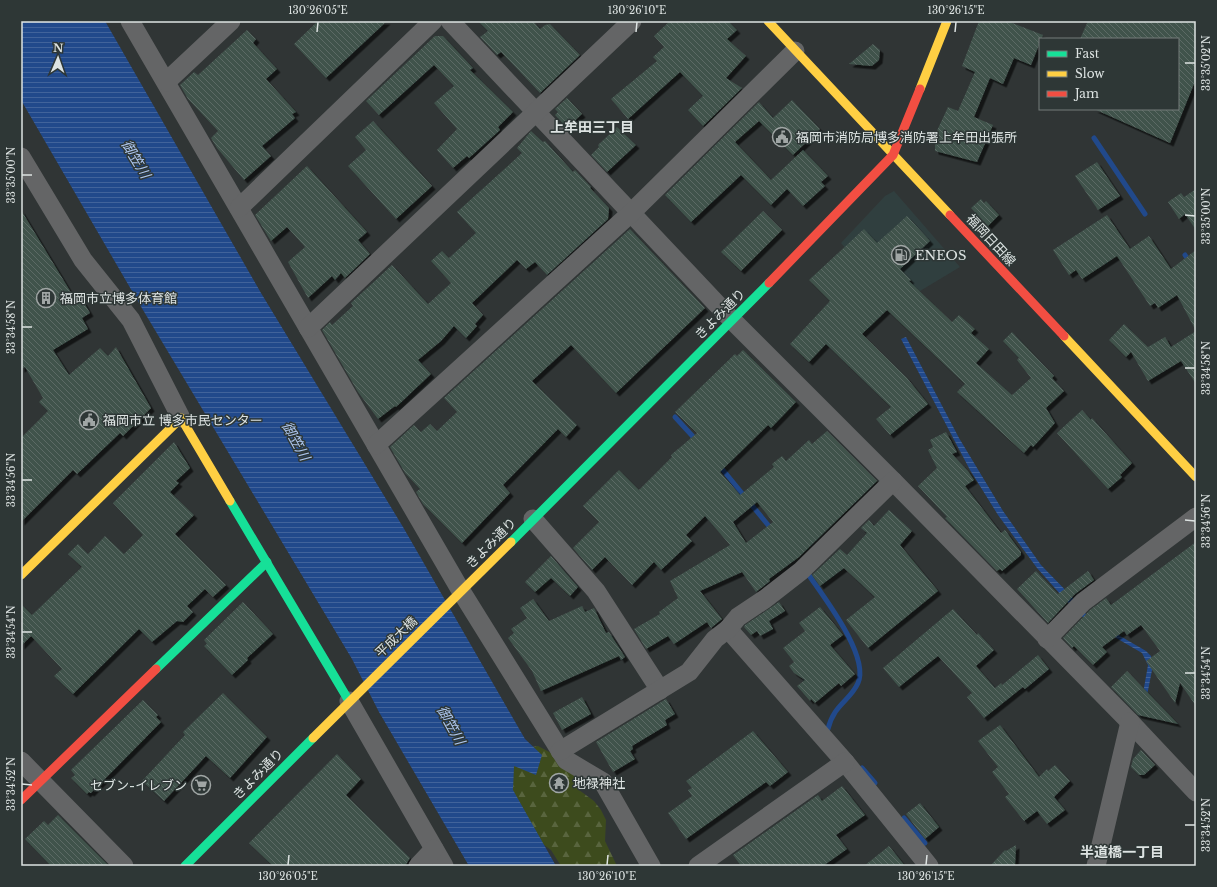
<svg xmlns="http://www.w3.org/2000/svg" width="1217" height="887" font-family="'Libre Baskerville','Noto Sans JP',serif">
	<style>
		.built { fill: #303f3f }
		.forest { fill: url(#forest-firs) }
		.water { fill: url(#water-rules) }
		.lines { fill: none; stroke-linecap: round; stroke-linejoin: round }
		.stream { stroke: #21498b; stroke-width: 5 }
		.building { fill: url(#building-back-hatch); fill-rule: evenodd; filter: url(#shadow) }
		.street { stroke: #646566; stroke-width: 19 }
		.fast { stroke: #16e098; stroke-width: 9 }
		.slow { stroke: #ffcf43; stroke-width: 9 }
		.jam { stroke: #f24e42; stroke-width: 9 }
		.ticks { fill: none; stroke: #dde3e2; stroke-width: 1.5 }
		.labels { text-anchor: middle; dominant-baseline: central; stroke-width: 3; stroke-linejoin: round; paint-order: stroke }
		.poi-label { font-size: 13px; fill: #dde3e2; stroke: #2e3736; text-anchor: start }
		.street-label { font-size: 13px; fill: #dde3e2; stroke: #2e3736 }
		.neighbourhood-label { font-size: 14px; font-weight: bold; fill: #dde3e2; stroke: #2e3736 }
		.water-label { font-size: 14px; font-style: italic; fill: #adc6ee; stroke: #2e3736 }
		.neatline { fill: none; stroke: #dde3e2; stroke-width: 1.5 }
		.ticks-label { font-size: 10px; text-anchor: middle; fill: #dde3e2 }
	</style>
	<defs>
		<pattern id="forest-firs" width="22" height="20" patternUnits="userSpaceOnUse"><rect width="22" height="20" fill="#3d4b1d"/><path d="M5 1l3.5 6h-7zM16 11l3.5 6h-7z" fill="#59653e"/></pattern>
		<pattern id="water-rules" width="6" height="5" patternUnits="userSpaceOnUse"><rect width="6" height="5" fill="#21498b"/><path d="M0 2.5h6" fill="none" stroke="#41639b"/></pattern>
		<pattern id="building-back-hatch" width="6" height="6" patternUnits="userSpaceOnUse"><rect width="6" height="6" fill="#40524b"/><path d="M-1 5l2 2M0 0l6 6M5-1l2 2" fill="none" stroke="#5b6b65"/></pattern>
		<filter id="shadow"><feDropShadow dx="3.5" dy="3.5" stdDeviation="0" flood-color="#0009"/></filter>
	</defs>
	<rect width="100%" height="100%" fill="#303535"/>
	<path class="built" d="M894 191 960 267 890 309 869 275 841 243 885 196Z"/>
	<path class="forest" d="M538 746 553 754 572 771 579 790 594 801 601 810 606 820 605 841 617 866H561L551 850 525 831 507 780 520 749Z"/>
	<g class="water">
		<path d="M21 21H105L261 293 403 527 525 739 542 755 536 775 514 766 513 790 556 866H469L379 712 352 659 143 310 21 100Z"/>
		<path d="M906 337 959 438 1003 511 1041 565 1074 599 1089 618 1146 651 1151 656 1153 665 1144 711 1139 716 1148 665 1142 653 1087 621 1070 605 1037 568 998 515 970 470 901 339Z"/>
	</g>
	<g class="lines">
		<g class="stream">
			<path d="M1094 138 1145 214"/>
			<path d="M1185 255 1196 272"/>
			<path d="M675 417 697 441"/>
			<path d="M718 464 773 531"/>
			<path d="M808 574C823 596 870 656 858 683 850 701 834 704 828 729"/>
			<path d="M862 768 875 783"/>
			<path d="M904 818 925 843"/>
		</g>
	</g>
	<g class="building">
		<path d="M318 21H387L326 78 294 44Z"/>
		<path d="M478 21H533L540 29 545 25 550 24 580 55 540 93 501 52 497 55 480 37 488 31Z"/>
		<path d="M670 21H728L737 30 727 39 746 56 726 78 742 88 703 126 688 110 703 96 680 72 628 119 611 99 657 61 653 57 664 47 654 36Z"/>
		<path d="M979 21H1007L1043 35 1031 65 1014 58 1003 84 990 78 974 117 993 125 977 162 935 151V135L948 107 958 111 975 72 962 66Z"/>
		<path d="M1088 21H1196V79L1170 143 1094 109H1178V39H1080Z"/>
		<path d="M247 30 256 39 253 43 277 69 266 79 296 112 292 114 295 118 262 146 271 156 244 180 217 148 211 138 218 131 188 99 180 85 194 72 198 75Z"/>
		<path d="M435 36H443L473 68 470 70 513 112 498 127 500 130 469 158 467 156 453 168 437 150 457 129 434 103 454 86 434 65 379 115 366 101Z"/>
		<path d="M873 44 880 50 879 60 872 66 849 64Z"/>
		<path d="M567 98 582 114 567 128 555 115 558 112 555 109Z"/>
		<path d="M792 100 820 129 793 155 759 121 735 142 771 180 803 150 828 176 821 182 825 186 803 206 787 189 771 205 741 175 691 222 665 195 759 102 773 118Z"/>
		<path d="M373 121 432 186 396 219 348 166 366 150 355 137Z"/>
		<path d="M617 127 636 145 607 172 591 155 599 147 598 145Z"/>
		<path d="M531 131 543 142 545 141 573 172 575 170 591 187 590 188 609 208 608 219 547 275 535 262 526 269 517 260 472 303 483 315 475 324 477 326 466 338 454 326 441 341 418 360 431 374 396 407 395 406 378 419 358 392 322 330 330 322 332 325 353 306 351 303 392 265 428 304 451 283 431 261 442 251 449 258 476 233 457 212 522 153 517 148Z"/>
		<path d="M1097 162 1120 196 1098 210 1075 176Z"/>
		<path d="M307 166 367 232 358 240 370 254 345 278 341 273 335 280 332 276 308 298 288 262 305 247 287 227 271 241 255 215Z"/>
		<path d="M1196 189V230L1185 214 1179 219 1168 202 1181 193 1184 197Z"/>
		<path d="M981 199 984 203 986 201 999 215 988 226 971 208Z"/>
		<path d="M21 210 78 304 83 301 90 313 82 318 88 329 53 350 69 375 100 348 108 356 116 347 151 408 123 436 120 433 77 474 73 470 21 522V438L48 411 39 402 43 398 25 367 21 369Z"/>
		<path d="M763 211 782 230 741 271 721 252Z"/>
		<path d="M1107 215 1130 249 1149 236 1171 269 1196 250V384L1181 361 1148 381 1131 352 1126 357 1109 340 1124 324 1148 347 1165 337 1171 347 1196 331 1177 295 1158 308 1155 303 1150 306 1117 256 1082 279 1076 270 1069 275 1053 250Z"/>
		<path d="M907 216 930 241 900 269 911 280 909 281 952 322 959 315 975 329 971 333 989 349 976 363 1012 395 1031 378 1017 360 1019 358 1003 341 1012 332 1054 376 1052 378 1064 391 1046 408 1055 423 1033 447 1031 445 1024 453 957 392 965 384 887 310 862 334 907 378 928 404 890 435 876 419 891 407 826 344 809 362 790 344 830 301 809 280 864 229 877 243Z"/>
		<path d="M630 229 705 308 616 393 571 345 532 381 577 425 566 437 558 429 503 485 510 493 462 543 423 504 416 492 420 489 405 473 390 447 414 425 421 432 430 424 437 431 457 412 444 398Z"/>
		<path d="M743 350 796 402 771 428 768 425 720 472 740 495 774 467 772 464 782 456 786 461 809 440 812 444 827 431 877 481 799 557 769 579 770 581 756 592 742 572 700 591 722 619 711 628 707 622 674 644 668 636 646 649 634 629 660 614 659 612 678 598 670 581 730 545 705 516 686 535 692 541 661 570 654 562 632 585 605 557 592 570 573 548 599 522 583 506 619 470 639 490 672 457 671 455 697 433 675 412 735 354 737 356ZM757 502 773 522 746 543 733 522Z"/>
		<path d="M1082 410 1091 420 1092 418 1132 463 1120 475 1122 477 1108 489 1057 433Z"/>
		<path d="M946 432 957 452 952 454 968 471 974 480 965 486 1001 533 1005 530 1021 552V555L1002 571 1000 569 997 571 945 518 947 517 918 486 937 468 928 450 933 447 930 440Z"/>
		<path d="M174 442 190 468 176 481 179 483 170 492 194 515 175 534 226 585 213 597 205 589 187 606 193 612 183 622 177 621 152 642 139 629 73 694 54 676 62 669 31 636 21 646V604L32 615 82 567 68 554 78 544 88 554 105 536 124 554 143 535 113 503Z"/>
		<path d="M889 510 912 531 900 545 938 591 868 648 846 620 875 597 844 568 820 586 812 575 840 549 847 555 867 533 861 528 869 520 874 526Z"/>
		<path d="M1196 542V706L1180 683 1175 703 1146 661 1160 651 1141 625 1127 635 1124 631 1102 647 1107 652 1093 665 1074 646 1072 648 1063 638 1090 610 1106 598 1111 605Z"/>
		<path d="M551 556 578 587 570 596 551 578 535 592 525 582Z"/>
		<path d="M1036 571 1058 594 1088 571 1094 580 1075 594 1048 623 1017 589Z"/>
		<path d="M533 599 549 621 582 606 585 612 594 608 606 633 609 632 625 657 621 660 619 656 541 691 532 671 508 638 514 633 511 629 527 618 520 608Z"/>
		<path d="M243 602 273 634 247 658 248 660 232 675 204 646 207 644 204 640Z"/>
		<path d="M779 602 785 611 769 621 773 629 760 636 757 631 751 635 744 627 745 625Z"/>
		<path d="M820 607 843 635 830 645 855 674 841 686 839 683 815 703 811 699 810 701 797 686 805 680 794 673 789 666 794 662 783 648 805 631 799 623Z"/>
		<path d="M953 609 977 635 978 633 994 650 976 666 995 688 1001 683 1002 685 1038 655 1049 669 1025 689 1023 687 984 718 967 697 972 693 938 656 899 687 883 668Z"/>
		<path d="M1127 671 1178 724 1138 715 1111 687Z"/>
		<path d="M223 693 267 737 230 778 206 756 164 801 142 781 185 735 183 732Z"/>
		<path d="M582 697 591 714 562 730 553 713Z"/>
		<path d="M666 699 675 714 665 720 667 725 632 746 633 749 630 751 635 759 613 772 596 742Z"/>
		<path d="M143 700 158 715 156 717 161 722 91 793 89 792 87 794 71 778 75 775 71 770Z"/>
		<path d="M1000 725 1039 777 1047 769 1048 771 1055 765 1070 781 1054 797 1065 810 1047 824 1037 811 1024 821 1005 797 1009 794 992 772 998 767 978 741Z"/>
		<path d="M753 731 788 772 770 786 766 782 686 839 668 813 692 796 688 790 692 788 686 781Z"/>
		<path d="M1141 750 1155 765 1144 775H1139L1131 767 1133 759Z"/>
		<path d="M337 754 361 779 346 795 410 858 405 866H273L249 843Z"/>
		<path d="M842 786 865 815 836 835 847 849 823 866H741L733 855 818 795 822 801Z"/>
		<path d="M920 803 939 827 925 839 906 814Z"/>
		<path d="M58 815 109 866H51L25 839 44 821 48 825Z"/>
		<path d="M1016 845 1015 866H990L1005 850 1006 851Z"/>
		<path d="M889 846 905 866H864Z"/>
	</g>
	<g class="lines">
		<g class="street">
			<path d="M130 21 461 591 566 760 603 782 651 866"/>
			<path d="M450 21 733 321 893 481 1130 722 1196 792"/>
			<path d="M166 82 231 21"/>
			<path d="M21 157 83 260 131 320 181 418"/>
			<path d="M239 208 433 21"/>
			<path d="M308 328 632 21"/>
			<path d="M376 445 632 212 795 51"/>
			<path d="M533 519 596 591 660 690"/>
			<path d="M728 629 845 762 929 866"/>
			<path d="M1047 639 1083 602 1196 517"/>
			<path d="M349 701 444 866"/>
			<path d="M560 751 689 672 715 639 728 629 738 617 765 599 801 571 893 481"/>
			<path d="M21 761 124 866"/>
			<path d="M418 866 434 849"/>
			<path d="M698 866 845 762"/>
			<path d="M1096 866 1130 722"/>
		</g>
		<g class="fast">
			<path d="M230 501 349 701"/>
			<path d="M511 542 769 283"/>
			<path d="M156 669 267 562"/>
			<path d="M185 866 313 738"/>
		</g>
		<g class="slow">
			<path d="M768 21 950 215"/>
			<path d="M920 89 947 21"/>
			<path d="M1064 336 1196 477"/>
			<path d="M21 575 181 418 230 501"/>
			<path d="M313 738 511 542"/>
		</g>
		<g class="jam">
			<path d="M950 215 1064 336"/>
			<path d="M769 283 893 155 920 89"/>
			<path d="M21 800 156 669"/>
		</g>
	</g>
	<path class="ticks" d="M317 32 318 22M636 32 637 22M955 32 956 22M1185 63H1195M22 175H32M1185 215 1195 216M22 327H32M1185 368H1195M22 480H32M1185 520 1195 521M22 632H32M1185 673H1195M22 784 32 785M1185 825H1195M288 865 289 855M607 865 608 855M926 865 927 855"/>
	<defs>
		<symbol id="civic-ring" viewBox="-11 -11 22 22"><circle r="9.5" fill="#2e3736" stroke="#a0a6a5" stroke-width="1.5"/><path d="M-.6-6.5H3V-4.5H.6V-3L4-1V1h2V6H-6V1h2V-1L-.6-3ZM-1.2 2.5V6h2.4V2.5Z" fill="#a0a6a5"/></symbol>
		<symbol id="fuel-ring" viewBox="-11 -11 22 22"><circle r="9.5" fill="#2e3736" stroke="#a0a6a5" stroke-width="1.5"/><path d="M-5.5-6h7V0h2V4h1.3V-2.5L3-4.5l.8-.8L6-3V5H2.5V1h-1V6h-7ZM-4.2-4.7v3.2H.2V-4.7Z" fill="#a0a6a5"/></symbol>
		<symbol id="building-ring" viewBox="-11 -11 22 22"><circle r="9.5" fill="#2e3736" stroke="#a0a6a5" stroke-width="1.5"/><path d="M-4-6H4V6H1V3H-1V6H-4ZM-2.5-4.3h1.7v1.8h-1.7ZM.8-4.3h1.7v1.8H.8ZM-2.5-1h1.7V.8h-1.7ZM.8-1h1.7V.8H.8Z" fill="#a0a6a5"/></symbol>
		<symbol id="temple-ring" viewBox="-11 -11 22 22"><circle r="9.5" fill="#2e3736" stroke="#a0a6a5" stroke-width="1.5"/><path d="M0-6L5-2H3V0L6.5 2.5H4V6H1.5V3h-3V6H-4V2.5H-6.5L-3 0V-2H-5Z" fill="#a0a6a5"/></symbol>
		<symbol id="supermarket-ring" viewBox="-11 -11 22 22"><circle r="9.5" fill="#2e3736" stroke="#a0a6a5" stroke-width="1.5"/><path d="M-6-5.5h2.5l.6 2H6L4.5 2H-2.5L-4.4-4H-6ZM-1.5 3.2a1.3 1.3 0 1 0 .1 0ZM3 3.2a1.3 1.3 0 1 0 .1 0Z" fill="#a0a6a5"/></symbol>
	</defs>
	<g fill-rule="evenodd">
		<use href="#civic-ring" x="771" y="126" width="22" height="22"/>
		<use href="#fuel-ring" x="890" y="244" width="22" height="22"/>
		<use href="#building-ring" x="35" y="287" width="22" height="22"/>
		<use href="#civic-ring" x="78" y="409" width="22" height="22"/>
		<use href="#temple-ring" x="548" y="772" width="22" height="22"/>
		<use href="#supermarket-ring" x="190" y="774" width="22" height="22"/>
	</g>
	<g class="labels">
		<g class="poi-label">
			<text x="796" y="137">福岡市消防局博多消防署上牟田出張所</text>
			<text x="915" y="255">ENEOS</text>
			<text x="60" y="298">福岡市立博多体育館</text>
			<text x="103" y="420">福岡市立 博多市民センター</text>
			<text x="573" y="783">地禄神社</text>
			<text x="187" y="785" text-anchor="end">セブン-イレブン</text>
		</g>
		<g class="street-label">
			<text transform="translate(991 240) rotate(47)">福岡日田線</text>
			<text transform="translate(720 314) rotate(-45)">きよみ通り</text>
			<text transform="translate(491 543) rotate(-45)">きよみ通り</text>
			<text transform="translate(396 637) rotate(-44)">平成大橋</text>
			<text transform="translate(258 774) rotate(-45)">きよみ通り</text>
		</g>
		<g class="neighbourhood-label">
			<text x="592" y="127">上牟田三丁目</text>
			<text x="1122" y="852">半道橋一丁目</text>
		</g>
		<g class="water-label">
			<text transform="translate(136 159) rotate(59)">御笠川</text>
			<text transform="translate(296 441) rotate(61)">御笠川</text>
			<text transform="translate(451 725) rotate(61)">御笠川</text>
		</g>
	</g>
	<rect width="1217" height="887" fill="none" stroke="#2e3736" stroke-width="44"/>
	<rect x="1039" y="38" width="140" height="72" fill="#2e3736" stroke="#747c7b"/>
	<rect x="1047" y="51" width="20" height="6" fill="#16e098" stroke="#747c7b"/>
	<text x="1075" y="58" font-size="12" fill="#dde3e2">Fast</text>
	<rect x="1047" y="71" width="20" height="6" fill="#ffcf43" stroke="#747c7b"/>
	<text x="1075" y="78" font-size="12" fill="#dde3e2">Slow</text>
	<rect x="1047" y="91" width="20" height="6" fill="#f24e42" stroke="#747c7b"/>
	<text x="1075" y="98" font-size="12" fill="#dde3e2">Jam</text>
	<g transform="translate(58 58) rotate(2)" stroke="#2e3736" stroke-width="3" paint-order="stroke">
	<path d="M0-3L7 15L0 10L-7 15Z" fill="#dde3e2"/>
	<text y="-6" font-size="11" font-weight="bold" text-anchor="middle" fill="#dde3e2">N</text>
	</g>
	<rect x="22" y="22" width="1173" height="843" class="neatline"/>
	<g class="ticks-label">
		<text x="318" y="14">130°26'05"E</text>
		<text x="637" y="14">130°26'10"E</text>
		<text x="956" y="14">130°26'15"E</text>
		<text transform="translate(1206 63) rotate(-90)" y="4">33°35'02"N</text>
		<text transform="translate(11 175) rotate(-90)" y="4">33°35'00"N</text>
		<text transform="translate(1206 216) rotate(-90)" y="4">33°35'00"N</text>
		<text transform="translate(11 327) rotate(-90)" y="4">33°34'58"N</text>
		<text transform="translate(1206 368) rotate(-90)" y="4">33°34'58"N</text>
		<text transform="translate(11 480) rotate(-90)" y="4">33°34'56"N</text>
		<text transform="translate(1206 521) rotate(-90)" y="4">33°34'56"N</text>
		<text transform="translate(11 632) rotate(-90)" y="4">33°34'54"N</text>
		<text transform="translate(1206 673) rotate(-90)" y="4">33°34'54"N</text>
		<text transform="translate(11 784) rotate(-90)" y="4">33°34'52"N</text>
		<text transform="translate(1206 825) rotate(-90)" y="4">33°34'52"N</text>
		<text x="288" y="880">130°26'05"E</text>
		<text x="607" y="880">130°26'10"E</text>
		<text x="926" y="880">130°26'15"E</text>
	</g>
</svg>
